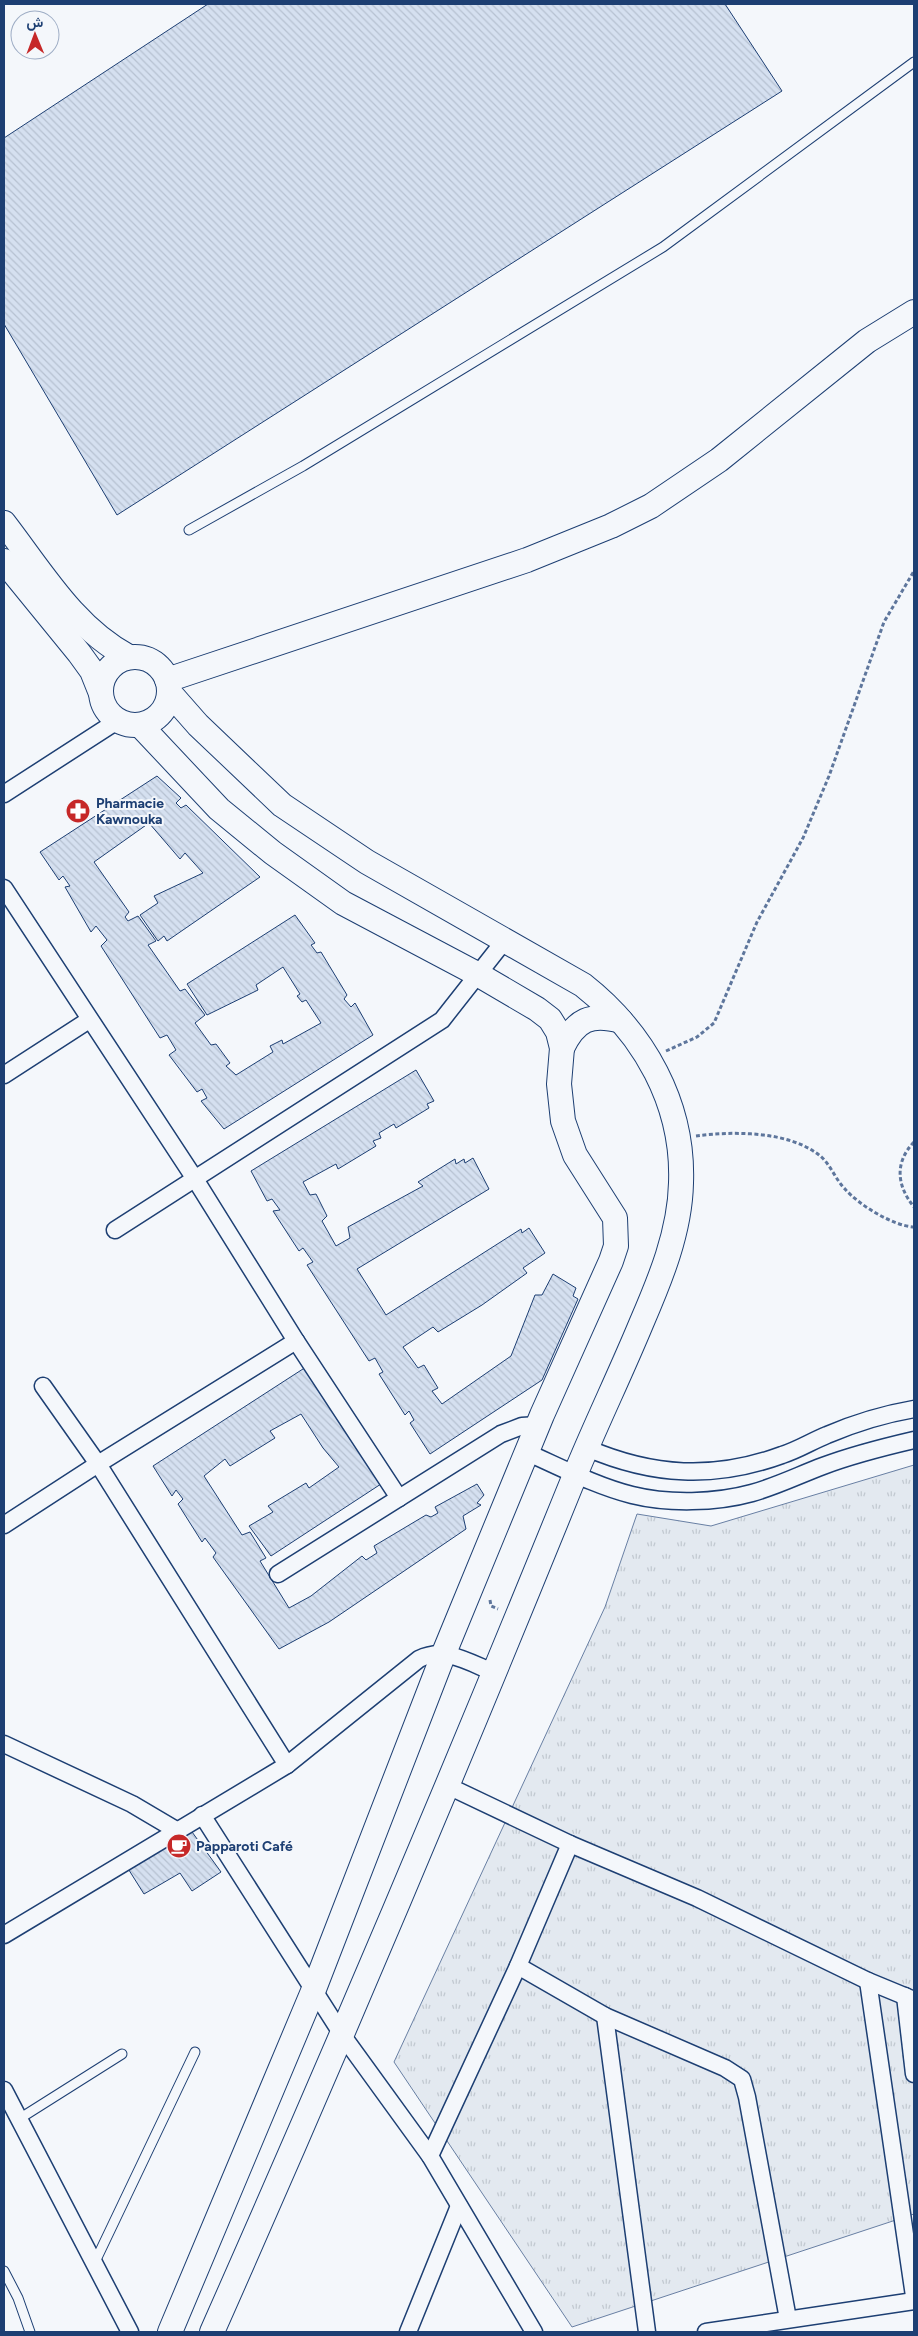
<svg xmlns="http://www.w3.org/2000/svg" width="918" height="2336" font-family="Figtree,Vazirmatn,sans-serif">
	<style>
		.grass { fill: url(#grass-tufts); stroke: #687fa3 }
		.building { fill: url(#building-back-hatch); stroke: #1d3f73 }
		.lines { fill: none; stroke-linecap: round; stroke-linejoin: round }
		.lane-casing { stroke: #1d3f73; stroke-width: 11 }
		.street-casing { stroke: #1d3f73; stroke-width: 19 }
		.secondary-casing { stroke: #1d3f73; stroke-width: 26 }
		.path { stroke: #5e769c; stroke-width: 3; stroke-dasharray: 4 2.5; stroke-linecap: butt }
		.lane { stroke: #f4f7fb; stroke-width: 9 }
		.street { stroke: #f4f7fb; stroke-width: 16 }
		.secondary { stroke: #f4f7fb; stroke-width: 24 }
		.labels { text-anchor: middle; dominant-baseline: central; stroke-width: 4; stroke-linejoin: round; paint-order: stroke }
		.poi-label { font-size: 14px; font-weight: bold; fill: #1d3f73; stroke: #f4f7fb; text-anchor: start }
	</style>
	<defs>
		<pattern id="grass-tufts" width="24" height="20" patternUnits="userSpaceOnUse" patternTransform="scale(1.25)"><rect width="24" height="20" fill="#e3e9f0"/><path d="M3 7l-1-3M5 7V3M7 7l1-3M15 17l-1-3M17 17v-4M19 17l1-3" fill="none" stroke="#c2c9d1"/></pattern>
		<pattern id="building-back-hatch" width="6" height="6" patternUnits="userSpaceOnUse" patternTransform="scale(1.25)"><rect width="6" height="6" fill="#d5e0f0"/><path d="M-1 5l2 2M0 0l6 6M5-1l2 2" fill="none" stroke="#b6c1d1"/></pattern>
	</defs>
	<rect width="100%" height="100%" fill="#f4f7fb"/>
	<path class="grass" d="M914 1465V2214L572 2327 394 2062 605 1607 637 1514 711 1526Z"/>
	<g class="building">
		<path d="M208 4H725L782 91 117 515 4 324V138Z"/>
		<path d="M157 776 181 798 176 803 181 808 186 805 260 877 167 941 164 936 158 941 140 915 158 903 154 896 203 873 185 853 180 859 149 823 94 862 129 912 125 917 128 921 138 916 156 941 148 945 180 991 185 989 205 1015 195 1023 211 1045 216 1044 230 1063 226 1066 236 1075 273 1052 270 1046 282 1040 283 1044 321 1023 306 1000 302 1002 297 996 300 994 283 967 256 985 258 990 207 1015 187 984 295 915 315 943 311 945 317 953 321 952 347 995 344 999 351 1007 355 1003 373 1035 224 1129 201 1101 207 1098 202 1089 197 1092 169 1055 176 1050 167 1035 160 1038 101 946 107 940 96 926 91 932 65 887 70 886 63 876 59 880 40 852Z"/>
		<path d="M416 1070 434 1101 427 1104 429 1108 396 1128 394 1124 379 1133 381 1138 373 1141 376 1146 338 1169 336 1164 303 1182 310 1195 316 1194 327 1216 322 1221 336 1246 350 1238 348 1227 423 1186 418 1182 455 1159 456 1164 464 1159 465 1163 473 1158 489 1189 357 1269 386 1315 521 1229 522 1233 529 1228 545 1253 523 1268 527 1273 482 1305 438 1332 433 1327 403 1347 418 1368 424 1365 438 1388 432 1391 442 1404 511 1356 535 1295H542L553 1274 576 1288 573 1296 578 1299 542 1380 430 1454 410 1423 414 1420 409 1411 405 1415 379 1374 383 1372 375 1358 369 1361 307 1265 313 1262 303 1248 299 1251 273 1211 280 1210 272 1199 267 1201 251 1171Z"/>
		<path d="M306 1367 384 1482 271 1556 249 1526 273 1512 268 1506 306 1483 309 1488 339 1467 323 1448 301 1414 270 1431 275 1438 230 1466 225 1459 204 1476 242 1535 250 1532 266 1558 260 1561 289 1608 311 1596 362 1556 366 1560 377 1553 374 1546 426 1515 431 1517 438 1513 435 1507 477 1484 484 1495 477 1503 481 1505 463 1516 466 1529 329 1622 279 1649 213 1557 216 1553 205 1538 202 1542 178 1504 183 1499 176 1490 172 1496 153 1466Z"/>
		<path d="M187 1825 221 1872 192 1891 180 1873 144 1894 127 1867Z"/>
	</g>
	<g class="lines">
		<defs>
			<g id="lane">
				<path d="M189 530 303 466 663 247 914 62"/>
				<path d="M19 2119 122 2054"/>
				<path d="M94 2264 195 2052"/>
				<path d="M4 2271 18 2298 30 2332"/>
			</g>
			<g id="street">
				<path d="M4 794 117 721"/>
				<path d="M4 888 195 1179 296 1341 399 1498"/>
				<path d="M4 1075 89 1020"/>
				<path d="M115 1230 442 1020 505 940"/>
				<path d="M43 1386 98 1464 287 1765"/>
				<path d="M587 1448C652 1476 714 1480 782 1455 798 1450 812 1441 827 1435 855 1423 885 1414 914 1409"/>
				<path d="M526 1452C560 1467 596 1486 632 1495 668 1504 716 1503 752 1493 777 1486 799 1475 823 1466 852 1455 884 1447 914 1440"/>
				<path d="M4 1525 98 1464 296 1341"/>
				<path d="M278 1574 501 1434 522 1426 538 1425"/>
				<path d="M4 1744 132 1804 176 1830"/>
				<path d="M448 1786 570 1844 697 1898 868 1981 914 2000"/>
				<path d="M202 1815 343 2036 430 2156 534 2332"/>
				<path d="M4 1935 287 1765 419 1659C445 1646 470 1663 495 1673"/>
				<path d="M518 1966 605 2016 725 2068 742 2079 747 2097 788 2319"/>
				<path d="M868 1981 914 2296"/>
				<path d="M905 1996 914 2074"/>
				<path d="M605 2016 647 2332"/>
				<path d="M4 2090 130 2332"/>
				<path d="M430 2156 518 1966 570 1844"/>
				<path d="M408 2332 459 2206"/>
				<path d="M706 2332 914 2301"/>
			</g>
			<g id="secondary">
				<path d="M4 523C41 571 74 628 129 657"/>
				<path d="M4 561 79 653 92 671 100 691"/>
				<circle cx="135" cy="691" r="34"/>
				<path d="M167 680 527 560 611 526 651 506 719 460 867 341 914 312"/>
				<path d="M169 692 198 725 282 805 367 862 583 985C644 1033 684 1104 681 1183 680 1232 660 1280 641 1324 619 1377 594 1428 573 1480 457 1766 337 2050 212 2332"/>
				<path d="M140 725 219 809 273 853 343 903 479 975 537 1009 550 1019 558 1032 562 1048 559 1084 563 1121 575 1155 615 1218 616 1246 611 1261 542 1415 444 1653 314 1989 170 2332"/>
				<path d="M562 1048C576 1019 591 1013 621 1021"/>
			</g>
		</defs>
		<use href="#lane" class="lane-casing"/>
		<use href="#street" class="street-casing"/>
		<use href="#secondary" class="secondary-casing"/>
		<g class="path">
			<path d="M666 1051 697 1037 714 1023 757 922 803 838 829 776 884 622 914 571"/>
			<path d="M696 1136C734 1131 788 1131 819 1155 830 1163 835 1179 845 1189 859 1205 893 1226 914 1227"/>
			<path d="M914 1142C894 1163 897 1186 914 1207"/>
			<path d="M490 1600 491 1606 498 1609"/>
		</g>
		<use href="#lane" class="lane"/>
		<use href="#street" class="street"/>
		<use href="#secondary" class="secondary"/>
	</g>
	<defs>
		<symbol id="pharmacy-disc" viewBox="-11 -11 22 22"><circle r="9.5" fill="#c62828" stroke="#f4f7fb"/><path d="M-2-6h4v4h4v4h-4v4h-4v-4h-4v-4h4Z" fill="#fff"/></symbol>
		<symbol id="cafe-disc" viewBox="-11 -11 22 22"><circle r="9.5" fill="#c62828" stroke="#f4f7fb"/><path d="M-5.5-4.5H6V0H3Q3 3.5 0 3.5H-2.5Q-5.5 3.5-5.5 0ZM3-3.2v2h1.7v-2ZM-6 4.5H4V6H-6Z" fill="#fff"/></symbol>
	</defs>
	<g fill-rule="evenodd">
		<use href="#pharmacy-disc" x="64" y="797" width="28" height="28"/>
		<use href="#cafe-disc" x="165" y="1832" width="28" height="28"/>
	</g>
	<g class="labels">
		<g class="poi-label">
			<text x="96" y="803">Pharmacie<tspan x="96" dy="16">Kawnouka</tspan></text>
			<text x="196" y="1846">Papparoti Café</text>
		</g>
	</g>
	<rect width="918" height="2336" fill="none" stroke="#1d3f73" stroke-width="10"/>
	<g transform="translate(35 35) rotate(359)"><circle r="24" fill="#f4f7fb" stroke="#9eadc5"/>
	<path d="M0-4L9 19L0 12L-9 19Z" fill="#c62828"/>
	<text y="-8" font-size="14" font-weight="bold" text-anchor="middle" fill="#1d3f73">ش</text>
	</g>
</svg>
